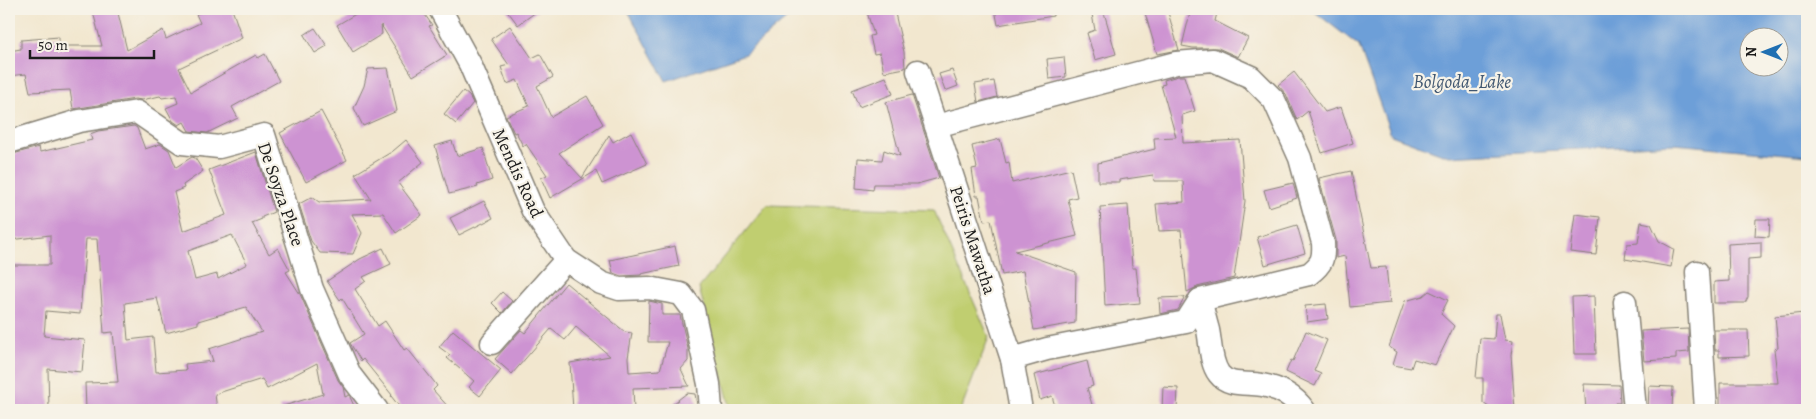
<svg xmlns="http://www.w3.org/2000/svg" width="1816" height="419" font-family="Alegreya,serif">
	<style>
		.green { fill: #c0ce70; stroke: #6e7546 }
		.water { fill: #6d9fd8; stroke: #445e7a; fill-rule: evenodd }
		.building { fill: #cd93d2; fill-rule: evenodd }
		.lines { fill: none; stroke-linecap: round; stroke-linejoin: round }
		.minor-casing { stroke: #878276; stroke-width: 25 }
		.minor { stroke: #fff; stroke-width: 22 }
		.labels { text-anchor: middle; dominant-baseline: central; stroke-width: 4.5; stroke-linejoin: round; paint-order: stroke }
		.street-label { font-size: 18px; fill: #1c1c1c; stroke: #f7f3e8 }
		.water-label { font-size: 19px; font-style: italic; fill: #405771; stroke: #f7f3e8 }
	</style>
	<rect width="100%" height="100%" fill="#f7f3e8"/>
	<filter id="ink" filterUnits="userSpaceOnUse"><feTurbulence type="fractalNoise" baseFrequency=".02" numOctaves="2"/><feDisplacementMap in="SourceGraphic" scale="10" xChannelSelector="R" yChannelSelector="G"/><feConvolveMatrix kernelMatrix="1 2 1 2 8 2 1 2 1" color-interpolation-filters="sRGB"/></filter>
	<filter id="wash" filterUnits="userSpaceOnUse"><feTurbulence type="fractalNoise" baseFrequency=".0096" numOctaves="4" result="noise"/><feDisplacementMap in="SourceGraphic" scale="20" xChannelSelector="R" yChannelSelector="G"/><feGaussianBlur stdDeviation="1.12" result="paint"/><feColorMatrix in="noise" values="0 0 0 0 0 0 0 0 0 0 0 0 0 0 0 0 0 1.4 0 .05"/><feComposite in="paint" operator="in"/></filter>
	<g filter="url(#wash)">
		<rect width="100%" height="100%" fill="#f2e7cf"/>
		<path class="green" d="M767 205 934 210 989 337 961 410H731L699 288Z"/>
		<g class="water">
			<path d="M627 9H799L745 54 666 81Z"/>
			<path d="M1311 9H1807V156L1674 144 1448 156 1391 135 1359 46ZM1748 38H1778V68H1748Z"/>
		</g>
		<g id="blocks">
			<g class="building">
				<path d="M105 9H117L127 50 163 30 166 39 200 23 196 14 209 9H232L242 38 179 68 191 92 256 55 258 58 265 54 279 81 232 107 238 118 207 133 189 131 184 122 179 125 173 121 166 108 178 103 176 96 162 98 160 96 142 100 135 99 73 109 70 90 30 92 26 74 9 76V51L21 49V40L59 37V46H102L93 12Z"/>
				<path d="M364 9H421L432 25 429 26 447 55 413 76 381 25 382 34 353 52 337 25Z"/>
				<path d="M506 9H540L518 25Z"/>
				<path d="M866 9H894L904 52 905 68 884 72 880 53 874 54 870 36 874 35Z"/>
				<path d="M995 9H1053V16L998 25Z"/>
				<path d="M1091 9H1103L1116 54 1095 60 1087 33 1095 30Z"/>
				<path d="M1161 9H1167L1179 50 1157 54 1145 13Z"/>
				<path d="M1191 9H1218L1215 21 1248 38 1238 57 1218 48H1193L1182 46Z"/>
				<path d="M510 26 532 58 540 54 553 77 537 86 551 117 587 96 603 124 559 153 582 178 609 135 613 142 631 132 647 164 602 184 596 171 550 198 541 178 547 175 526 144 523 146 516 132 514 133 506 116 529 106 517 80 507 84 501 67 509 65 491 39Z"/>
				<path d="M315 28 327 46 315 53 304 35Z"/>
				<path d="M1064 57 1066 77 1049 79 1047 59Z"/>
				<path d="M388 68 397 111 363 126 354 108 364 86 368 69Z"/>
				<path d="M952 70 958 86 945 91 939 74Z"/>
				<path d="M1294 72 1325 112 1341 107 1353 143 1322 153 1308 111 1297 120 1286 94 1278 85Z"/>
				<path d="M1178 76H1184L1195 111 1182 115 1183 143 1240 140 1245 201 1234 278 1197 287 1187 292 1181 230 1159 231 1156 204 1184 202 1183 181H1154L1153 175 1119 180V182H1098V163L1155 149 1154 138 1176 137 1161 85 1165 84 1164 80Z"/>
				<path d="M886 77 893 94 859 107 852 90Z"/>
				<path d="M994 81 997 97 978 102 975 84Z"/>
				<path d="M463 91 469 96 473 103 456 124 444 114Z"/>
				<path d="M912 95 939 178 917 184H874L873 190 856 188 858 158 882 160 884 150 900 156 886 102Z"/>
				<path d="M321 111 347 160 306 182 280 133Z"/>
				<path d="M134 126 137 128 145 149 160 144 169 150 176 167 192 157 195 158 203 171 183 185 184 188 174 192 183 231 226 215 209 170 256 152 274 212 262 217V219L252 223 269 254 278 248 290 270 286 272 300 294 338 380 343 387 345 397 349 395 356 410H281L280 407 323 394 317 363 267 389 262 379 215 394 217 410H86L85 383 118 382 113 332 104 333 97 239H86L80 314 46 311 44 336 85 340 82 372 48 369 49 410H9V265H50V235L11 240 9 218V155L39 147 40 152 92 140 90 134 98 131ZM232 235 247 264 218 279 217 274 195 280 188 251ZM157 298 166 333 198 324V321L246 307 262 332 209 349 213 361 185 364 186 370 156 372 153 337 128 340 125 303Z"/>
				<path d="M1000 139 1006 163 1009 162 1012 183 1071 169 1077 197 1068 199 1077 236 1015 251 1076 272 1075 323 1034 330 1023 271 1002 275 991 220 984 221 979 196H976L972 169 977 168 972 146Z"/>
				<path d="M406 140 423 162 398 183 422 215 396 233 383 213 352 214 362 233 353 254 320 253 311 241 299 204 312 197 319 202 371 199 355 174 393 151Z"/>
				<path d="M452 141 457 156 483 148 492 180 477 185 478 187 449 194 435 146Z"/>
				<path d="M1351 171 1371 268 1386 267 1390 303 1350 307 1345 256 1336 258V240L1319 178Z"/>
				<path d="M1293 183 1297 198 1269 207 1264 190Z"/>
				<path d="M484 201 493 218 459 235 450 218Z"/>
				<path d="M1128 205 1132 268H1136L1140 303 1105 306 1100 207Z"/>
				<path d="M1575 214 1600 217 1596 255 1570 252Z"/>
				<path d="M1756 219H1770L1769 237 1755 236Z"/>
				<path d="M1641 222 1651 224 1659 241 1674 249 1671 267 1625 259 1627 244 1638 243Z"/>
				<path d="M1297 225 1305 253 1265 265 1257 237Z"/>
				<path d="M1761 242V258L1748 259V297L1745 303H1714V282L1729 281 1728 244Z"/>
				<path d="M675 246 679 266 641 274V275L621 276 613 273 610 260Z"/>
				<path d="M383 248 391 264 363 277 366 281 355 289 378 326 385 321 404 350 407 348 435 383 437 386 433 390 451 410H402L391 396 392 395 363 359 361 361 350 343 364 334 342 298 340 300 327 281 360 259Z"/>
				<path d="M566 283 625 332 632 333 628 358 629 372 660 370 668 342H648L649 301 662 304V315H680L688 349V361L681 369 689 386 633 388 634 410H573L570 363 610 356 576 327 565 340 551 329 512 374 495 359 521 330 525 333Z"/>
				<path d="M1429 291 1448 300 1441 314 1454 326 1435 365 1414 359 1411 368 1393 365 1397 352 1389 347 1405 301 1423 296Z"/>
				<path d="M502 292 512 301 502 313 492 303Z"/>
				<path d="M1594 296 1596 354H1574L1572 297Z"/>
				<path d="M1185 297 1178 310 1160 314 1159 298Z"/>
				<path d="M1326 304 1328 319 1307 322 1305 306Z"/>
				<path d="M1804 313 1807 350V410H1720V383H1778L1774 349 1778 348 1775 316Z"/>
				<path d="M1496 314H1500L1505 340 1513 341 1511 355 1515 410H1493L1483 403V378H1476L1480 338 1494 339Z"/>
				<path d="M1688 329 1689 352 1676 353V359L1644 361 1641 331Z"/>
				<path d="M453 330 501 370 480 396 469 387 474 381 447 358 450 355 439 347Z"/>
				<path d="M1714 330H1748L1749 356 1719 357V350H1715Z"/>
				<path d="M1306 331 1327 340 1314 371 1321 374 1315 386 1286 372 1291 360 1293 361Z"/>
				<path d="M1087 361 1093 386 1087 388 1093 408 1085 410H1056L1052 396 1040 400 1034 375Z"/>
				<path d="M1584 384 1619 385 1620 403H1615L1616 410H1586Z"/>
				<path d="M1649 386 1673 387 1672 410H1648Z"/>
				<path d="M1163 387 1178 388 1177 410H1162Z"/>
				<path d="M687 393 695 394 698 410H665Z"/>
			</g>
		</g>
	</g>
	<g filter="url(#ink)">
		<use href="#blocks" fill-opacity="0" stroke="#878276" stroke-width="1"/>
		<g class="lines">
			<defs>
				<g id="minor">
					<path d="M440 9 470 64 533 211 566 260 601 283 619 289 649 288 681 294 693 310 709 384 711 410"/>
					<path d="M918 71 1012 359 1021 410"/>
					<path d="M936 126 1176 63 1213 60 1251 77 1274 100 1300 158 1323 243C1324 259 1322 264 1309 274L1200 300 1186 322 1047 349 1012 359"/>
					<path d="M9 142 79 121 137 112 182 143 219 147 264 135 312 289 350 375 377 410"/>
					<path d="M1697 272 1706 410"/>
					<path d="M1200 300C1203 310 1205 320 1208 330 1211 344 1210 362 1219 374 1229 387 1248 382 1262 385 1279 388 1294 396 1304 410"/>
					<path d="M1625 302 1635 410"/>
					<path d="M492 343 566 260"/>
				</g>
			</defs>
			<use href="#minor" class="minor-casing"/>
			<use href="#minor" class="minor"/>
		</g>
	</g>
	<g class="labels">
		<g class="street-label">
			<text transform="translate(518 173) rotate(65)">Mendis Road</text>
			<text transform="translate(281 194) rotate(71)">De Soyza Place</text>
			<text transform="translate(973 240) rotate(72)">Peiris Mawatha</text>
		</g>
		<g class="water-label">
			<text x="1462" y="82">Bolgoda_Lake</text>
		</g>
	</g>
	<rect width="1816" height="419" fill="none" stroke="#f7f3e8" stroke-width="30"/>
	<g transform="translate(1764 52) rotate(270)"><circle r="24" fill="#f7f3e8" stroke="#9f9d96"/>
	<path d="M0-4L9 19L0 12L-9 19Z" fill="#1f6fb2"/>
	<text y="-8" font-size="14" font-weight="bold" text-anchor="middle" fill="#1c1c1c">N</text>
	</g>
	<path d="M30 50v8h124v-8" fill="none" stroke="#1c1c1c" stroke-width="2.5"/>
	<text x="38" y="50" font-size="15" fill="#1c1c1c" stroke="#f7f3e8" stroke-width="4" paint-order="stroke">50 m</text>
</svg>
